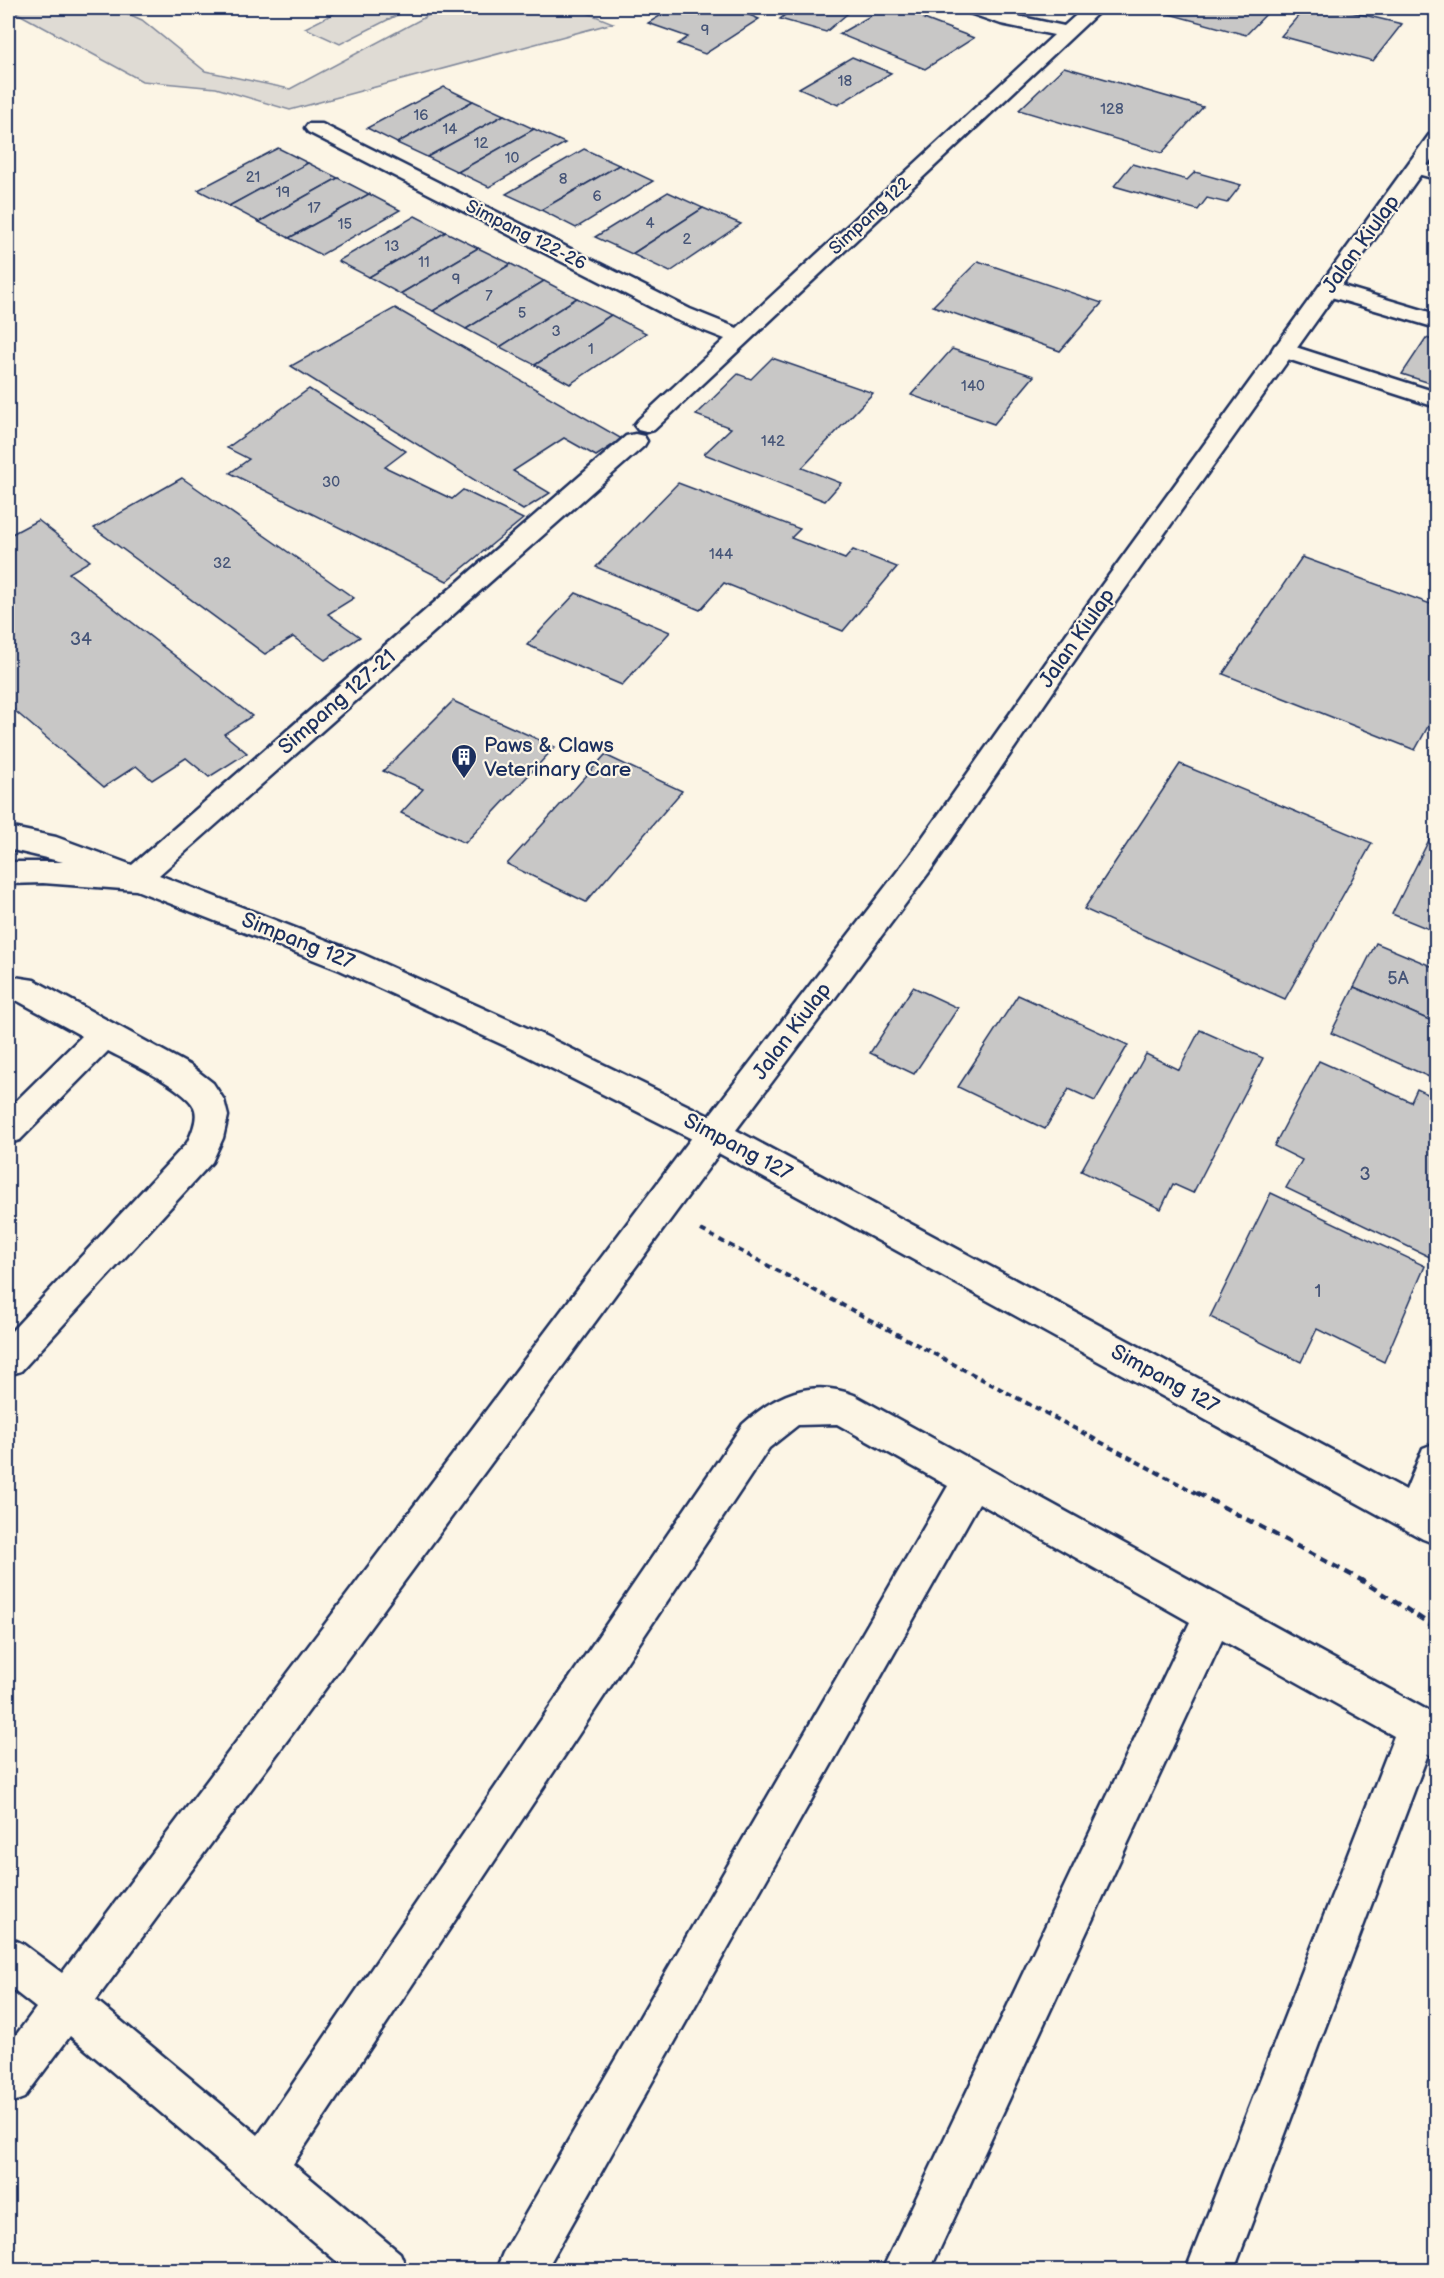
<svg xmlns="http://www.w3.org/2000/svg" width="1444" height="2278" font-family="'Balsamiq Sans',sans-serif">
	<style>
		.green { fill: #dfdbd4; stroke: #7d8599; stroke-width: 1.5 }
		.building { fill: #c8c7c6; stroke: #1b2f5e; stroke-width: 1.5 }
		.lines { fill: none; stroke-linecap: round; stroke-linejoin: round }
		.service-casing { stroke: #1b2f5e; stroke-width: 5 }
		.minor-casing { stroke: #1b2f5e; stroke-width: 5 }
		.path-far1 { stroke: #1b2f5e; stroke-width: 4; stroke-dasharray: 6 4.5; stroke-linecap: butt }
		.path { stroke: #1b2f5e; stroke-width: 4.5; stroke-dasharray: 8 6; stroke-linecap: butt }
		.service { fill: #fcf5e5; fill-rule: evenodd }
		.minor { fill: #fcf5e5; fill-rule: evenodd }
		.labels { text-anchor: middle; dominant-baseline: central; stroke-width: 4.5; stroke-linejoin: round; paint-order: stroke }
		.far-number-label { font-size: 15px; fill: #465578 }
		.far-street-label { font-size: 18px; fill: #1b2f5e; stroke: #fcf5e5 }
		.number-label { font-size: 18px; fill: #465578 }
		.street-label { font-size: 21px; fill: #1b2f5e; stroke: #fcf5e5 }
		.poi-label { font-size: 21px; fill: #1b2f5e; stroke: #fcf5e5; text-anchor: start }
	</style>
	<rect width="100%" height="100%" fill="#fcf5e5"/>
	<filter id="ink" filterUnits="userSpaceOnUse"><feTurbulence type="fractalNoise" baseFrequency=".0167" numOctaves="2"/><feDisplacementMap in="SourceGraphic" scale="12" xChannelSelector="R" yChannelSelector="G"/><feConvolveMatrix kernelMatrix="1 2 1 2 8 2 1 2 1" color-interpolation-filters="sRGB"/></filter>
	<g filter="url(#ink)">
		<g class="green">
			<path d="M8 8H115L142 20 205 71 290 89 442 8H575L613 23 290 110 216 88 142 81Z"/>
			<path d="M345 8H411L340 44 305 28Z"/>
		</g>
		<g class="building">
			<path d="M673 8H753L744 13 759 19 705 54 678 44 688 37 648 23Z"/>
			<path d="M794 8H854L826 32 780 19Z"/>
			<path d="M884 8H942L924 19 974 38 925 69 839 34Z"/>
			<path d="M1162 8H1272L1246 35 1158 11Z"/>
			<path d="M1305 8H1335L1402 24 1373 61 1281 36Z"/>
			<path d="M852 57 891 73 838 105 799 88Z"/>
			<path d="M1064 67 1203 107 1162 153 1019 110Z"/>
			<path d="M444 87 473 101 397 143 367 128Z"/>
			<path d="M473 101 504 115 427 157 397 143Z"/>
			<path d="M504 115 534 129 458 172 427 157Z"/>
			<path d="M534 129 565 143 489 187 458 172Z"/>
			<path d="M278 148 308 163 229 206 198 190Z"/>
			<path d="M584 149 619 165 541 210 506 194Z"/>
			<path d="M308 163 338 178 259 222 229 206Z"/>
			<path d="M1132 164 1187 180 1195 172 1241 185 1227 203 1207 198 1198 210 1114 186Z"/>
			<path d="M619 165 653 181 576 228 541 210Z"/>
			<path d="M338 178 369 194 289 238 259 222Z"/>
			<path d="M668 192 703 208 632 254 595 237Z"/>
			<path d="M369 194 400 210 321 255 289 238Z"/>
			<path d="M703 208 741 224 670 272 632 254Z"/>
			<path d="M415 216 446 232 369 277 338 261Z"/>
			<path d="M446 232 478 248 400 294 369 277Z"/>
			<path d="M478 248 511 264 433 311 400 294Z"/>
			<path d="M978 261 1102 303 1060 351 933 306Z"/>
			<path d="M511 264 544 281 466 329 433 311Z"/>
			<path d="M544 281 577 298 500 347 466 329Z"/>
			<path d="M577 298 611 315 535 365 500 347Z"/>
			<path d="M395 308 622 439 596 456 564 438 513 471 550 493 523 510 291 366Z"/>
			<path d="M611 315 646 333 570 384 535 365Z"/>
			<path d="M1426 338 1436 341V385L1402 374Z"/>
			<path d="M952 349 1034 376 994 424 911 395Z"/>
			<path d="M772 358 873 393 802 468 841 483 825 501 704 454 731 428 696 415 738 374 751 379Z"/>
			<path d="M309 389 406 451 385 467 452 499 463 490 523 519 447 581 230 473 249 459 227 448Z"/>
			<path d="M182 478 354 598 328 614 360 637 325 660 293 637 265 654 94 528Z"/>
			<path d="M678 483 800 529 791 538 845 559 853 550 897 567 843 631 724 583 700 610 596 567Z"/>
			<path d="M38 520 90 561 69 573 252 716 224 734 247 753 209 777 186 758 152 780 136 766 104 787 8 705V536Z"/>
			<path d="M1302 557 1436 606V712L1415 750 1223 674Z"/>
			<path d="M576 593 670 632 622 685 527 645Z"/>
			<path d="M453 701 555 747 465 843 401 813 423 789 383 771Z"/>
			<path d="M605 755 682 791 586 902 507 864Z"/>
			<path d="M1180 764 1372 843 1285 999 1084 909Z"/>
			<path d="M1431 836 1436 838V932L1392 914Z"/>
			<path d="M1376 943 1436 968V1023L1354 987Z"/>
			<path d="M913 987 958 1008 914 1074 870 1053Z"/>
			<path d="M1354 987 1436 1023V1080L1331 1033Z"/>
			<path d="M1018 995 1128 1045 1095 1101 1069 1089 1045 1129 958 1087Z"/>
			<path d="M1200 1030 1263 1058 1193 1193 1173 1184 1161 1209 1081 1171 1146 1054 1179 1070Z"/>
			<path d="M1319 1061 1411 1102 1417 1089 1436 1098V1260L1286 1188 1302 1160 1274 1146Z"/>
			<path d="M1271 1193 1425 1266 1384 1362 1317 1329 1301 1362 1210 1317Z"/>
		</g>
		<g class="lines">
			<defs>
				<g id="service">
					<path d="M1417 162 1436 167V179L1410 172 1407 168 1410 164Z"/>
					<path d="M1329 282 1436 314V328L1321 294 1318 289 1321 284Z"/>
					<path d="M1283 343 1436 392V407L1275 355 1272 350 1275 345Z"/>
					<path d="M8 976 34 980 191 1066 213 1083 224 1100 228 1116 223 1138 212 1162 21 1371 8 1375V1335L187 1143C192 1133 199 1117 194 1107 185 1088 127 1061 108 1051L20 1140 8 1144V1109L82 1036 18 1001 8 1000Z"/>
					<path d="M714 1120 726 1124 730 1134 726 1144 96 2000 258 2135 743 1424C775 1395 811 1378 854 1395L1436 1715V1757L1428 1754 1234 2270H1186L1394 1736 1222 1640 930 2270H882L1190 1622 979 1503 546 2270H496L503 2253 948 1486 837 1424 798 1425 769 1448 293 2164 400 2253 407 2270H347L70 2036 24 2098 8 2104V2046L36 2008 8 1986V1937L23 1944 62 1973 702 1124Z"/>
				</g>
				<g id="minor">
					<path d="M964 8H990L1013 15 1064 26 1084 8H1103L654 430 646 432 638 430 634 425 638 420 725 339 674 319 308 132 305 128 308 124H322L690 309 737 328 1054 35 1001 24 966 12Z"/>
					<path d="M1436 133V153L1085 645 930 871 736 1130 1406 1490 1423 1448 1436 1443V1544L1423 1539 702 1144 523 1054 340 970 136 890 43 883 8 884V862H63L8 849V827L56 837 132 865 626 436 635 434 644 436 647 441 644 446 159 875 362 954 545 1036 709 1116 910 855 1067 633 1429 135Z"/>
				</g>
			</defs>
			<use href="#service" class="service-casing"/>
			<use href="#minor" class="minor-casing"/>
			<path class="path-far1" d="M701 1230 1200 1495"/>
			<path class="path" d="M1197 1493 1361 1580 1436 1628"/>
			<use href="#service" class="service"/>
			<use href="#minor" class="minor"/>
		</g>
	</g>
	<defs>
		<symbol id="building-pin" viewBox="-11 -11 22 30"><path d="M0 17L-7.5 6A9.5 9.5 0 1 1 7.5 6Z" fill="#1b2f5e" stroke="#fcf5e5"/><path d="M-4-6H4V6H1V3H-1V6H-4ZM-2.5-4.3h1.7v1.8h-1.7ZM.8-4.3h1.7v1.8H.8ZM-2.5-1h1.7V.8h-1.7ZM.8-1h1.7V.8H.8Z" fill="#fff"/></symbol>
	</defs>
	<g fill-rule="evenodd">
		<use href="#building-pin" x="449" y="742" width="30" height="40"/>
	</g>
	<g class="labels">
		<g class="far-number-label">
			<text x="705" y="30">9</text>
			<text x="845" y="81">18</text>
			<text x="1112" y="109">128</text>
			<text x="421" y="115">16</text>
			<text x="450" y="129">14</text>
			<text x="481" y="143">12</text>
			<text x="512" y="158">10</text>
			<text x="253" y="177">21</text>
			<text x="563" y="179">8</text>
			<text x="283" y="192">19</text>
			<text x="597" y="196">6</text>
			<text x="314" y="208">17</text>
			<text x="650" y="223">4</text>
			<text x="345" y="224">15</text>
			<text x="687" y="239">2</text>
			<text x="392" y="246">13</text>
			<text x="424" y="262">11</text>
			<text x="456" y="279">9</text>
			<text x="489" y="296">7</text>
			<text x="522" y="313">5</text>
			<text x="556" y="331">3</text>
			<text x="591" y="349">1</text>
			<text x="973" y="386">140</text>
			<text x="773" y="441">142</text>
			<text x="331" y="482">30</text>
			<text x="721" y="554">144</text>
			<text x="222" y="563">32</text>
		</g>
		<g class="far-street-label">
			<text transform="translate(870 216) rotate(-43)">Simpang 122</text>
			<text transform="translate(526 235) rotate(27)">Simpang 122-26</text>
		</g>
		<g class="number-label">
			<text x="81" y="639">34</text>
			<text x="1398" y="978">5A</text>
			<text x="1365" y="1174">3</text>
			<text x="1318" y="1291">1</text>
		</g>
		<g class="street-label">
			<text transform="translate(1361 244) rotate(-54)">Jalan Kiulap</text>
			<text transform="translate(1077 638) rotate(-55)">Jalan Kiulap</text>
			<text transform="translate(337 702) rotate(-41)">Simpang 127-21</text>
			<text transform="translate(298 941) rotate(22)">Simpang 127</text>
			<text transform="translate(792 1031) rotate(-53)">Jalan Kiulap</text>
			<text transform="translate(738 1147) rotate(28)">Simpang 127</text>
			<text transform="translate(1165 1379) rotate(29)">Simpang 127</text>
		</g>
		<g class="poi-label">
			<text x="484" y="745">Paws &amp; Claws<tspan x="484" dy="24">Veterinary Care</tspan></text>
		</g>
	</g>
	<rect width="1444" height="2278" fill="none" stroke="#fcf5e5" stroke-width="30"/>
	<rect x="15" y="15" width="1414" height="2248" fill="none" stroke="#1b2f5e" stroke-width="2" filter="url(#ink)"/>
</svg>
